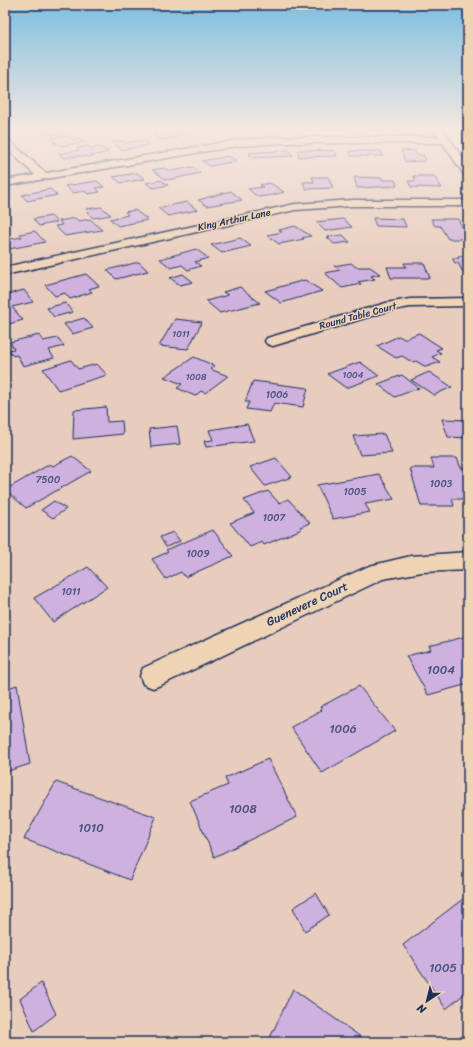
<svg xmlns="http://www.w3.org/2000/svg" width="473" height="1047" font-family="Sriracha,sans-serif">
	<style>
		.building { fill: #ceb1de; stroke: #1b2f5e }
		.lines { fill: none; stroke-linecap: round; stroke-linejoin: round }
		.minor-casing { stroke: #1b2f5e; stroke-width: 3 }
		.minor { fill: #eed3b5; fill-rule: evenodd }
		.labels { text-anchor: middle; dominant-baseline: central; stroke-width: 3; stroke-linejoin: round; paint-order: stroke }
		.far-number-label { font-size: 9px; fill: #48507e }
		.far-street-label { font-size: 10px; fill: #1b2f5e; stroke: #eed3b5 }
		.number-label { font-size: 10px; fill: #48507e }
		.street-label { font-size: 12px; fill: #1b2f5e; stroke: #eed3b5 }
		.near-number-label { font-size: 12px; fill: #48507e }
	</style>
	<rect width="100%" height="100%" fill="#e8ccbd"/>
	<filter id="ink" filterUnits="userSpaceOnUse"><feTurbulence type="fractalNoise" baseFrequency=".025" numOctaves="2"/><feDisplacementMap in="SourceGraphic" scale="8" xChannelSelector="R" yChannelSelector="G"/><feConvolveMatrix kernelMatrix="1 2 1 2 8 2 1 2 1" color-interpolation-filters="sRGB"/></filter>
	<g filter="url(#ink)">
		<g class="building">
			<path d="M52 128 64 132 50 136 38 130Z"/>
			<path d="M328 128H353L354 129H329Z"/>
			<path d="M374 128H399L400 130 375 129Z"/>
			<path d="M181 130 187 133 176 135 179 137 160 140 153 135Z"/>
			<path d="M68 136 74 140 81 139 85 142 61 146 58 144H56L53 142H56L51 138Z"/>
			<path d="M143 140 150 145 122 150 112 142 123 141 127 143Z"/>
			<path d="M88 146 91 148 101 147 108 152 88 157 78 156 64 158 59 154 79 150 77 148Z"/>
			<path d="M289 150 293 156 252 158 249 153Z"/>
			<path d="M298 150 335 151 337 156 299 157Z"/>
			<path d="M401 150 415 151 416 154 424 156 426 161 405 162Z"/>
			<path d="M349 151H381L383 156H351Z"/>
			<path d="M228 156 237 161 210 166 202 161Z"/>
			<path d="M192 167 201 173 167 180 152 170 164 168 172 171Z"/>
			<path d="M137 173 145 179 121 183 113 177Z"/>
			<path d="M413 176H434L442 188 411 187 408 181H416Z"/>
			<path d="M312 177H328L333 188 306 189 303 182H314Z"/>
			<path d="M354 177 382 178 383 180H395L397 186 357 188Z"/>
			<path d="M161 180 168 185 153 188 146 183Z"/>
			<path d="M97 181 104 187 96 188 100 192 88 194 85 191 73 193 65 186Z"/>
			<path d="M270 183 284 192 273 195 258 197 248 189 263 187 260 185Z"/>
			<path d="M50 189 57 195 27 201 22 195Z"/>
			<path d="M231 191 242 200 207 206 198 200Z"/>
			<path d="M187 202 197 210 168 216 158 208Z"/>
			<path d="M101 207 111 215 93 218 87 212 88 211 86 209Z"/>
			<path d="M135 210 148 220 118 226 110 219 128 215 125 212Z"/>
			<path d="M51 216 57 222 39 226 33 219Z"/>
			<path d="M75 218 79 221 90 219 102 230 65 236 55 226 62 225 59 221Z"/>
			<path d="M373 218 403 219 406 227 376 226Z"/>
			<path d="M343 219 352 227 325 231 316 222Z"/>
			<path d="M431 219H458L464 231 468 234V239H448L440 226H435Z"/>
			<path d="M295 226 311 236 302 238 304 239 279 244 267 235 282 232 279 230Z"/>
			<path d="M35 231 45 242 9 249 5 244V240L22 237 20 234Z"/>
			<path d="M343 235 350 242 334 244 327 237Z"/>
			<path d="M240 238 251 246 222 253 211 245Z"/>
			<path d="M196 249 208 258 195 262 201 266 188 270 182 265 171 268 160 259Z"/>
			<path d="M458 256H468V276H465L458 263H455L452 258H459Z"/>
			<path d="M139 262 148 271 116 279 107 270Z"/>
			<path d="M351 263 356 267H370L380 274 371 276 375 279 358 282 361 284 342 288 325 273 340 270 334 266Z"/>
			<path d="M404 263H424L430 278H391L387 267H406Z"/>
			<path d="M86 274 99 286 89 289 92 292 70 299 65 293 55 296 45 285Z"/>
			<path d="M183 274 193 282 180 285 170 278Z"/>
			<path d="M305 280 322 291 281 303 265 291Z"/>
			<path d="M240 287 260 303 220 313 206 301 228 295 223 292Z"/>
			<path d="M24 290 33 302 12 307 23 320 5 325V295Z"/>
			<path d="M65 303 73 312 54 317 47 308Z"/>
			<path d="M84 318 93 328 72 334 64 324Z"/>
			<path d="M175 319 202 322 188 349 159 346Z"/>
			<path d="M419 333 442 348 436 350 441 353 432 357 440 362 426 367 416 361 412 362 402 356 396 358 377 346 399 336 404 339Z"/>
			<path d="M39 335 43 341 58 338 64 346 49 350 54 358 23 366 17 355 13 356 9 350 14 349 10 342Z"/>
			<path d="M194 357 215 366 210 369 228 376 205 393 201 391 195 396 177 388 182 384 164 377Z"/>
			<path d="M71 360 78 369 97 364 107 375 58 390 43 369Z"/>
			<path d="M360 362 379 376 346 388 327 374Z"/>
			<path d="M429 372 452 387 434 395 411 380Z"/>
			<path d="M402 375 419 388 395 397 378 384Z"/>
			<path d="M253 381 308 388 303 407 274 403 270 412 246 409 249 402H245Z"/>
			<path d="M106 407 107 422 122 421 123 434 73 439 74 410Z"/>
			<path d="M442 419 468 420V438L448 437Z"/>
			<path d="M247 424 254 441 206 447 204 441 213 440 209 430Z"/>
			<path d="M177 426 180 444 151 447 149 429Z"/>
			<path d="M384 434 392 453 360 455 353 436Z"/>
			<path d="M72 456 91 471 26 508 5 490 50 464 53 466Z"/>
			<path d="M276 458 292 477 265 486 250 467Z"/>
			<path d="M431 458H457L461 468H468V499H452L454 506H421L410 468H434Z"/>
			<path d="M379 474 394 499 365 504 370 512 333 519 317 485Z"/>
			<path d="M268 491 279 503 288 499 310 523 300 527 302 529 264 545 262 542 250 547 230 523 254 513 244 500Z"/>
			<path d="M54 501 66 509 53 518 41 510Z"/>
			<path d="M213 530 233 556 185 577 181 572 166 579 152 559 168 552 166 550Z"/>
			<path d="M173 532 180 541 166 547 160 537Z"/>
			<path d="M88 567 107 587 53 622 34 598Z"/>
			<path d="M464 637 468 644V684L428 695 406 656 431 650 429 646Z"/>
			<path d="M17 685 30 764 5 772V689Z"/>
			<path d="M359 686 395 731 322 773 291 727 322 710 320 707Z"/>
			<path d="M268 759 297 817 214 857 190 801 228 785 225 778Z"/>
			<path d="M56 782 156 817 130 880 24 839Z"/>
			<path d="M316 893 329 915 305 931 293 908Z"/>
			<path d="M468 895V991L446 1009 403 945Z"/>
			<path d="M41 983 56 1014 34 1031 20 999Z"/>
			<path d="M293 989 368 1042H268Z"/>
		</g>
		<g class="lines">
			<defs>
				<g id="minor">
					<path d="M434 128H442L468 165V176L464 175 443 143H282L237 146 5 186V180L35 175 5 147 6 139C10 140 40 168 46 173L237 140 282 137H439L433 129Z"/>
					<path d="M353 200H468V206H353L295 210 5 275V267L295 204Z"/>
					<path d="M468 298V306L410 307 388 311 273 346 267 344 265 341 267 338 386 303 410 299Z"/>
					<path d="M468 552V570L422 572 383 579 163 684 153 688 143 684 140 676 143 668 369 566 411 556Z"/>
				</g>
			</defs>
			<use href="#minor" class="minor-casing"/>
			<use href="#minor" class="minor"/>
		</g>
	</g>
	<linearGradient id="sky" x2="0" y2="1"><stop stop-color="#7dbee1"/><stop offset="0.47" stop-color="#f5e8e1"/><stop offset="1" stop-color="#f5e8e1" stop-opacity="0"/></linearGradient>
	<rect width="473" height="274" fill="url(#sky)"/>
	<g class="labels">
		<g class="far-number-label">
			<text x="181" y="334">1011</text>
			<text x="353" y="375">1004</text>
			<text x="196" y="377">1008</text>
		</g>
		<g class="far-street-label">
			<text transform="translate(234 220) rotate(-12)">King Arthur Lane</text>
			<text transform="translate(358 316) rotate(-15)">Round Table Court</text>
		</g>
		<g class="number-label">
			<text x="277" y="395">1006</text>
			<text x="48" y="480">7500</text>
			<text x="441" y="484">1003</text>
			<text x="355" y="492">1005</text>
			<text x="274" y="518">1007</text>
			<text x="198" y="554">1009</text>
			<text x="71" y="592">1011</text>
		</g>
		<g class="street-label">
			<text transform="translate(307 604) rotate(-25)">Guenevere Court</text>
		</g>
		<g class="near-number-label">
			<text x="441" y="670">1004</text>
			<text x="343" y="729">1006</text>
			<text x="243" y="809">1008</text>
			<text x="91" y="828">1010</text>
			<text x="443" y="968">1005</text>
		</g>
	</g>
	<rect width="473" height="1047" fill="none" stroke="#eed3b5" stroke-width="20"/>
	<rect x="10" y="10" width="453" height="1027" fill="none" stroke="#1b2f5e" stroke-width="1.5" filter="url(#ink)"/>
	<g transform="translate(427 1001) rotate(215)" stroke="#eed3b5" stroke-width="3" paint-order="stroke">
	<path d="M0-3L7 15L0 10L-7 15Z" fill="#1b2f5e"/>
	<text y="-6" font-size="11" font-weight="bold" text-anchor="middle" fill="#1b2f5e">N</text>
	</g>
</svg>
